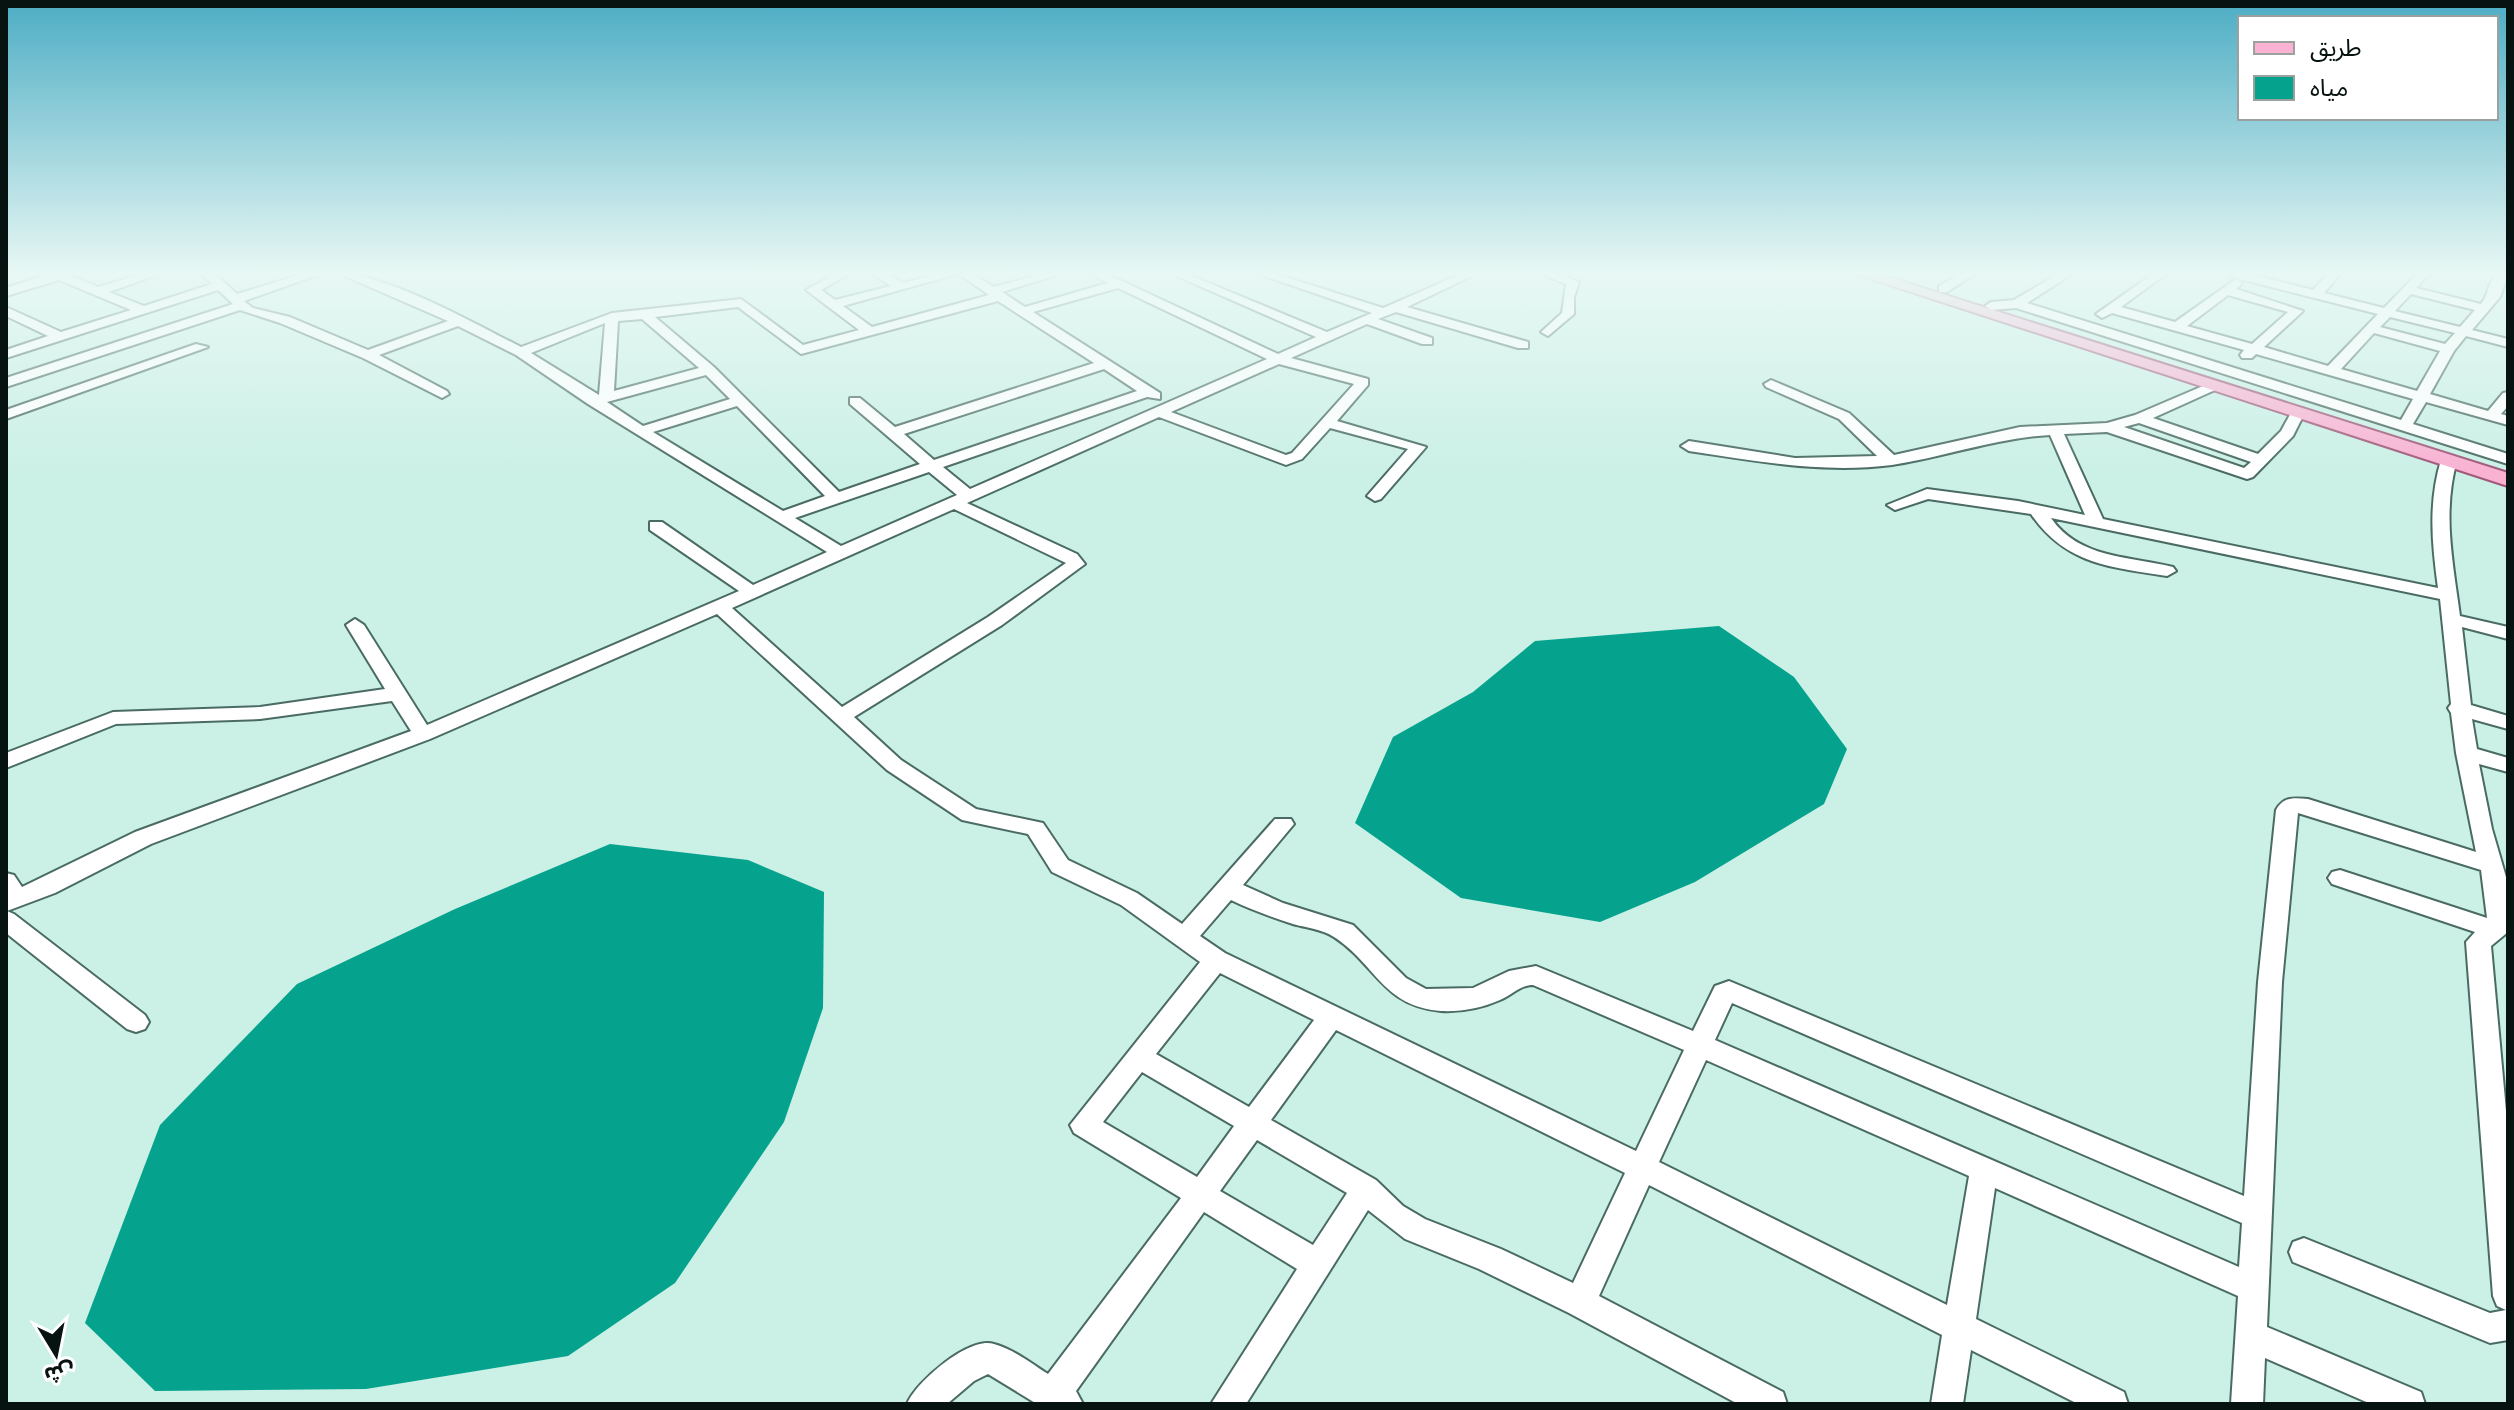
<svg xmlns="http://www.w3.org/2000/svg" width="2514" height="1410" font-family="'PT Serif','Noto Sans Arabic',serif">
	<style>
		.water { fill: #05a38d }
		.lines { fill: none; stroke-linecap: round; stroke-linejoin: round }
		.minor-casing { stroke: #4a6b63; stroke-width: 4 }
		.major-casing { stroke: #a1597b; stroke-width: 4 }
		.minor { fill: #fff; fill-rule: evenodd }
		.major { fill: #f9b2d2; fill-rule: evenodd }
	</style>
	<rect width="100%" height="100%" fill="#cbf0e6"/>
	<g class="water">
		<path d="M1719 626 1794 677 1847 749 1824 804 1695 882 1600 922 1461 898 1355 823 1393 737 1473 692 1535 641Z"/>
		<path d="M610 844 748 860 824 892 823 1008 784 1122 675 1283 568 1356 366 1389 155 1391 85 1323 160 1125 297 984 455 909Z"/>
	</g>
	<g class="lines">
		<defs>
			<g id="minor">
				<path d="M49 274H73L71 276 98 287 142 274H159L109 292 144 306 212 284 202 274H215L237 294 303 274H320L244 301 253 308 290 317 368 350 448 321 340 274C388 274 477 325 521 347L612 313 741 299 803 345 859 330 806 290 835 274H849L821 290 835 300 891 286 874 274H888L903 283 938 274H957L843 306 872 327 989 295 959 274H973L994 287 1042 274H1060L1002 292 1025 307 1108 283 1092 274H1107L1278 354 1316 337 1172 274H1187L1327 332 1372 313 1259 274H1276L1383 308 1461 274H1476L1407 307 1528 342V348H1518L1396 312 1378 319 1432 338V344H1422L1367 324 1291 358 1368 379V385L1337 421 1426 447 1381 499 1375 501 1367 496 1408 449 1330 428 1302 459 1286 465 1159 417 967 503 1077 554 1085 564 1002 625 854 717 901 760 976 809 1043 823 1068 860 1137 893 1182 924 1275 819H1291L1294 824 1243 885 1283 903 1353 925 1406 978 1426 989 1473 988 1509 971 1536 966 1693 1031 1715 986 1729 981 2244 1196 2258 982 2276 810C2284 796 2294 798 2308 799L2476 852 2456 753 2451 713 2448 708 2451 704 2440 599 2051 518C2079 559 2130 556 2173 567L2176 571 2167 576C2111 567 2066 565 2031 514L1928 499 1895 510 1887 505 1927 489 2018 501 2085 515 2050 435C1996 438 1945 457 1892 465 1823 474 1756 461 1689 451L1681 446 1689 441 1795 458 1877 456 1839 419 1766 387 1764 384 1771 380 1849 413 1894 455 2020 427 2107 423 2135 415 2210 383 2217 387 2215 390 2153 418 2258 454 2281 431 2292 411H2302L2304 414 2293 436 2253 477 2247 479 2107 432 2064 434 2103 519 2438 588C2432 544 2428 503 2441 460L2449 455 2455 457 2457 460C2442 513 2453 562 2460 616L2508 627V639L2462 627 2471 705 2508 716V729L2472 719 2477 749 2508 758V772L2479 764 2492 829 2508 884V932L2491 946 2508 1133V1340L2490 1343 2293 1262 2289 1252 2293 1242 2304 1238 2490 1313 2506 1310 2497 1306 2493 1296 2466 942 2475 932 2332 884 2328 878 2332 872 2340 870 2487 918 2481 870 2298 813 2282 982 2267 1327 2421 1392 2425 1404H2371L2265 1358 2263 1404H2231L2238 1296 1995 1188 1976 1319 2124 1392 2128 1404H2078L1971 1350 1963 1404H1931L1942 1335 1649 1185 1599 1296 1783 1392 1787 1404H1738L1569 1313 1479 1269 1405 1239 1368 1210 1246 1404H1211L1297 1269 1204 1212 1076 1391 1083 1404H1037L988 1374 974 1381 947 1404H907C916 1382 969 1336 994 1344 1013 1349 1032 1364 1048 1374L1181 1198 1074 1133 1070 1125 1200 962 1121 905 1052 872 1028 834 962 820 887 770 717 614 430 739 151 844 55 893 7 911 14 914 145 1015 149 1022 145 1029 136 1032 127 1029 6 933V873L14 875 22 887 135 832 411 731 392 701 260 719 116 724 6 768V753L113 712 260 707 385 689 346 625 355 619 364 625 427 725 739 591 650 530V522H662L753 585 827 552 588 404 516 355 458 326 379 355 447 391 449 394 442 398 363 358 280 323 240 310 6 387V378L233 304 218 290 6 358V350L48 336 6 316V307L61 332 131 310 59 280 6 296V288ZM1118 288 1267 359 970 489 943 467 1147 397 1160 399V393L1033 312ZM998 301 1094 363 895 427 860 398H850V404L920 464 839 492 714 367 655 317 738 307 801 354ZM642 319 699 368 614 391 618 321ZM605 323 599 395 531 353ZM1279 364 1354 384 1292 453 1286 455 1171 412ZM1104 369 1137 391 934 460 904 434ZM706 375 730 399 643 426 607 402ZM737 406 825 496 783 511 653 432ZM2139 423 2251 462 2244 468 2124 427ZM929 472 957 495 841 546 795 518ZM954 509 1066 563 988 617 842 707 732 608ZM1231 900C1251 910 1272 917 1293 924 1307 928 1322 929 1334 937 1376 964 1382 1006 1441 1011 1461 1012 1482 1008 1500 1000 1512 995 1520 985 1533 985L1684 1050 1636 1151 1225 953 1200 936ZM1220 973 1314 1020 1249 1107 1156 1054ZM1732 1003 2242 1223 2239 1267 1715 1040ZM1336 1030 1625 1173 1573 1283 1501 1249 1425 1219 1403 1206 1376 1180 1271 1120ZM1706 1060 1969 1176 1947 1305 1659 1162ZM1142 1072 1234 1126 1197 1177 1103 1122ZM1257 1140 1347 1193 1313 1245 1220 1191Z"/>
				<path d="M1541 274H1558L1579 282 1574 297V314L1548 336 1541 332 1562 313 1566 284Z"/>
				<path d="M1960 274H1974L1947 292H1939V286Z"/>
				<path d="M2058 274H2072L2027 303 2401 420 2413 399 2256 354 2252 358H2242L2240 355 2244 350 2112 313 2102 318 2096 314 2153 274H2166L2121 307 2175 322 2236 279 2242 283 2236 289 2303 311 2264 347 2328 366 2378 314 2232 277 2230 274H2249L2313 290 2328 274H2340L2324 293 2384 308 2417 274H2429L2416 288 2481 304C2489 294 2488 283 2496 274H2508L2500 297 2472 330 2508 339V347L2466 336 2454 351 2430 394 2488 411 2503 393 2508 392V406L2501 414 2508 416V425L2426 402 2413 424 2508 454V464L2016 308 1991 310 1985 306 1991 302 2014 300ZM2411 294 2475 310 2460 327 2395 311ZM2228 295 2288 312 2252 344 2187 326ZM2390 317 2455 333 2445 344 2380 327ZM2374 333 2440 351 2417 391 2341 369Z"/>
				<path d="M196 344 208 347 6 419V410Z"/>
			</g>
			<path id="major" d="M1856 274H1879L2508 473V486Z"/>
		</defs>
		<use href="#minor" class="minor-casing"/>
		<use href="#major" class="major-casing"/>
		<use href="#minor" class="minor"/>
		<use href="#major" class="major"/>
	</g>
	<linearGradient id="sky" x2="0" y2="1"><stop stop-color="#4dadc4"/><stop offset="0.58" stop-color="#e8f8f4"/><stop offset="1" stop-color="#e8f8f4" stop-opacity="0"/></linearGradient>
	<rect width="2514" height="471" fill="url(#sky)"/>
	<rect width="2514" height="1410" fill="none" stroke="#061310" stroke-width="16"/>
	<rect x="2238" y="16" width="260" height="104" fill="#ffffff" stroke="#9ba19f" stroke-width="2"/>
	<rect x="2254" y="42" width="40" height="12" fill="#f9b2d2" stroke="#9ba19f" stroke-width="2"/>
	<text x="2310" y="56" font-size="24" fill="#061310">طريق</text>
	<rect x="2254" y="76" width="40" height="24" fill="#05a38d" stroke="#9ba19f" stroke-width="2"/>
	<text x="2310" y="96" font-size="24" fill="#061310">مياه</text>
	<g transform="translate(56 1354) rotate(170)" stroke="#ffffff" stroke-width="6" paint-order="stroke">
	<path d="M0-6L14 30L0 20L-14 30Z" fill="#061310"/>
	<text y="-12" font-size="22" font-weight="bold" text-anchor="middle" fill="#061310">ش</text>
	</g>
</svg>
